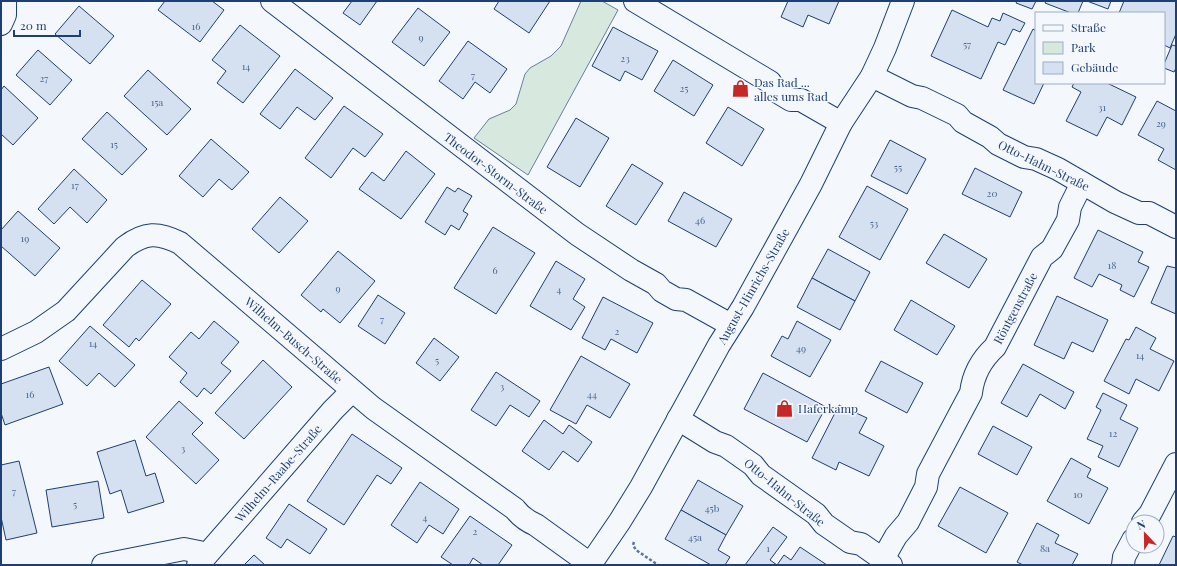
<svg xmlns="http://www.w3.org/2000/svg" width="1177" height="566" font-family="'Playfair Display',serif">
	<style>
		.green { fill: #d7e8df; stroke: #687fa3 }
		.building { fill: #d5e0f0; stroke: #1d3f73 }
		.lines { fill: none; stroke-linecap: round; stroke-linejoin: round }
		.minor-casing { stroke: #1d3f73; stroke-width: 24 }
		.path { stroke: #5e769c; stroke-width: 2.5; stroke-dasharray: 3 2; stroke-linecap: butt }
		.minor { stroke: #f4f7fb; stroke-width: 22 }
		.labels { text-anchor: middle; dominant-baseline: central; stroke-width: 3; stroke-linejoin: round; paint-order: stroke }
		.number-label { font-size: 10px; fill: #4b6792 }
		.poi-label { font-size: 12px; fill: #1d3f73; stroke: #f4f7fb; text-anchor: start }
		.street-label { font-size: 12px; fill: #1d3f73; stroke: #f4f7fb }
	</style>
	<rect width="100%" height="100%" fill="#f4f7fb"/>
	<path class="green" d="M581 1H602L618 10 528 175 474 138 489 119 510 110 516 104 525 74 530 68 551 56 561 46Z"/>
	<g class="building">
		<path d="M165 1H212L224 10 200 42 158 10Z"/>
		<path d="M352 1H377L360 25 343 13Z"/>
		<path d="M499 1H550L529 33 494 9Z"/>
		<path d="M788 1H839L829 24 808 15 803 27 781 17Z"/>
		<path d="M1017 1H1036L1032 9 1016 3Z"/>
		<path d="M1046 1H1083L1078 13H1071L1045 3Z"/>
		<path d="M1087 1H1111L1108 9Z"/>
		<path d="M1124 1H1173L1176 2V34L1170 48 1164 45V13H1119Z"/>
		<path d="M79 6 114 36 90 64 55 34Z"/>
		<path d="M418 8 450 32 424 66 392 42Z"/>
		<path d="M952 10 988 27 992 18 1000 21 1003 13 1025 23 1020 32 1013 29 1005 45 998 42 981 79 931 56Z"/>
		<path d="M240 25 280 56 243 103 217 83 226 71 212 60Z"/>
		<path d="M613 27 658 51 642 80 625 71 620 81 592 66Z"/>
		<path d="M1033 29 1036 31V83H1044L1034 104 1003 90Z"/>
		<path d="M468 41 507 69 490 93 475 82 463 99 439 81Z"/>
		<path d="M1172 45 1176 46V68L1174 72 1164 68V64Z"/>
		<path d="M38 50 72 80 50 105 16 75Z"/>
		<path d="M673 60 713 85 694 116 654 91Z"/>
		<path d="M295 69 333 98 315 120 297 107 280 129 260 114Z"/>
		<path d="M148 70 191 109 167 135 124 96Z"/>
		<path d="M1074 83H1107L1136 97 1122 125 1107 117 1097 136 1066 121 1081 92 1072 87Z"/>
		<path d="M4 86 38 118 13 145 1 134V90Z"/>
		<path d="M1157 101 1176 111V170L1158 160 1164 149 1138 135Z"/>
		<path d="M344 106 383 134 365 157 353 148 331 178 305 158Z"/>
		<path d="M728 107 764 129 742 166 706 143Z"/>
		<path d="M107 112 147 149 122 175 82 139Z"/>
		<path d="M576 118 609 138 580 187 547 167Z"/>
		<path d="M211 139 249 172 232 190 219 179 203 197 179 176Z"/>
		<path d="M890 140 926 159 907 194 871 176Z"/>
		<path d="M406 151 435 174 401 219 359 189 372 172 384 181Z"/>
		<path d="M632 164 663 183 636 225 606 206Z"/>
		<path d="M975 168 1022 192 1010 217 962 194Z"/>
		<path d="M74 169 107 200 87 223 70 207 54 224 38 209Z"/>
		<path d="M867 186 908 209 880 260 839 237Z"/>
		<path d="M447 187 455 192 458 188 472 196 463 211 468 214 459 230 451 225 445 235 425 222Z"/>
		<path d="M684 192 732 219 716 247 668 221Z"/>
		<path d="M280 197 308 221 279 253 252 229Z"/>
		<path d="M18 211 60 248 35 276 1 246V230Z"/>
		<path d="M493 227 535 253 496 314 454 288Z"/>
		<path d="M1098 230 1143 252 1138 262 1149 267 1134 297 1120 290 1122 285 1099 274 1092 287 1074 278Z"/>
		<path d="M944 234 987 259 969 288 926 263Z"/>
		<path d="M828 249 870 272 855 301 812 278Z"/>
		<path d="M338 251 375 281 340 323 323 309 321 312 301 295Z"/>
		<path d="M556 261 585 279 573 299 585 307 571 330 530 306Z"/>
		<path d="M1167 266 1176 268V314L1151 303Z"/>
		<path d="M812 278 855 301 840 330 797 307Z"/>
		<path d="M142 280 171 304 139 341 136 338 129 347 103 325Z"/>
		<path d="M378 295 405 313 385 344 358 326Z"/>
		<path d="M1057 296 1108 320 1093 352 1072 342 1064 359 1034 345Z"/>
		<path d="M603 297 653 323 637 353 611 339 605 350 582 338Z"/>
		<path d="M911 300 955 326 937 355 894 330Z"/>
		<path d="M214 321 239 342 221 363 231 371 211 394 204 388 197 397 180 382 187 373 169 357 191 332 199 339Z"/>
		<path d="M797 321 831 340 810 377 771 356 782 336 788 339Z"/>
		<path d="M90 326 135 365 115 387 99 373 87 386 59 361Z"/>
		<path d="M1136 327 1156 338 1150 349 1174 361 1159 391 1136 379 1129 394 1104 381 1126 339 1129 340Z"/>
		<path d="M434 338 459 357 440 381 416 363Z"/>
		<path d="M581 356 630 384 610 418 587 405 576 424 550 410Z"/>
		<path d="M263 360 292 387 244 439 215 413Z"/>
		<path d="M881 361 923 383 907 413 865 391Z"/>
		<path d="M1023 364 1074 392 1065 409 1040 394 1027 417 1001 403Z"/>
		<path d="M49 367 63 404 5 425 1 413V384Z"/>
		<path d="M496 372 540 401 529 417 510 405 496 426 471 410Z"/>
		<path d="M763 373 826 407 807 442 744 409Z"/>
		<path d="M1103 393 1127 405 1120 419 1138 428 1119 467 1098 457 1103 446 1087 439 1101 410 1096 407Z"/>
		<path d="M179 401 203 423 192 434 219 460 196 484 146 437Z"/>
		<path d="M839 405 867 418 859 433 884 446 869 476 839 462 836 470 812 458Z"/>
		<path d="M544 420 563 434 569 425 592 442 578 462 563 451 549 470 522 451Z"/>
		<path d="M993 426 1032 447 1017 475 978 454Z"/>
		<path d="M352 434 402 468 391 484 377 475 344 525 307 501Z"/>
		<path d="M135 440 146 476 155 473 164 502 128 513 121 490 110 494 97 452Z"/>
		<path d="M1071 458 1091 469 1087 477 1108 488 1089 524 1047 501Z"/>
		<path d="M19 461 37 533 6 540 1 517V465Z"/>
		<path d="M698 480 743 506 726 535 681 510Z"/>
		<path d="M98 481 104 518 52 527 46 490Z"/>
		<path d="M420 482 459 509 443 534 429 525 417 543 391 525Z"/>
		<path d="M960 487 1008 513 986 553 938 526Z"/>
		<path d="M289 504 327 529 310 554 287 539 281 548 266 538Z"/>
		<path d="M681 510 726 535 718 550 730 557 725 565H711L665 539Z"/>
		<path d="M470 516 512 545 498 565H483L473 558 469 565H453L441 557Z"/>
		<path d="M1037 523 1059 535 1055 543 1078 554 1072 565H1023L1017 562Z"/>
		<path d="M773 527 787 537 770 560 777 565H745Z"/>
		<path d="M1173 536 1176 537V565H1159Z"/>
		<path d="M800 547 827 565H777L784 555 791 560Z"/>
		<path d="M254 555 265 565H244Z"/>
	</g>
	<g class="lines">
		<defs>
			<g id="minor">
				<path d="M272 1 577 234 631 270 656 284 662 291 676 299 686 300 731 325"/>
				<path d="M635 1 770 82 776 91 791 100H801L841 123"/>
				<path d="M1 24 5 15V1"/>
				<path d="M872 76 912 96 922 98 957 115 963 122 990 137 998 144 1024 157 1036 159 1058 169 1115 202 1139 213H1149L1176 227"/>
				<path d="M1 349 36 332 66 311 125 247C145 232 158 232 180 243L373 408 515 509C521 517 527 521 536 525L590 564"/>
				<path d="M678 419 715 442 726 446 753 465 761 475 816 514 824 524 850 542 861 544 891 565"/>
				<path d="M1143 522 1150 514 1176 464"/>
				<path d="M883 559 896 536 908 522 926 487 928 474 971 393C973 375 982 359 995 347L1042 257 1052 249 1068 220 1070 207 1082 183"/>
				<path d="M103 565 184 549 199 552 205 556"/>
				<path d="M198 565 333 410 352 391"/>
				<path d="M590 565 620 521 641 487 719 345 743 307 811 184 841 123 872 76 885 48 903 1"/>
				<path d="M1123 565 1124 557 1133 540"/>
			</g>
		</defs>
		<use href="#minor" class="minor-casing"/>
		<path class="path" d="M634 542 633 545 636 550 658 565"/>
		<use href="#minor" class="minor"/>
	</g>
	<defs>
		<symbol id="shop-bare" viewBox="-9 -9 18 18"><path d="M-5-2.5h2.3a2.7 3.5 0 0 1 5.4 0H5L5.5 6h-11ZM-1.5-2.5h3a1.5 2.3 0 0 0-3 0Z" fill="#c62828" stroke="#f4f7fb" stroke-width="2.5" paint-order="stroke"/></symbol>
	</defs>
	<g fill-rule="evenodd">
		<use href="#shop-bare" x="728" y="76" width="25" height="25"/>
		<use href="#shop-bare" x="772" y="396" width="25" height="25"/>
	</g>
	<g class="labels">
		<g class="number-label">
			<text x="196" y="26">16</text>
			<text x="421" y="37">9</text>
			<text x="967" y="44">57</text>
			<text x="625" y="58">23</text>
			<text x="246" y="66">14</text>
			<text x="473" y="75">7</text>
			<text x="44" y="78">27</text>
			<text x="684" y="88">25</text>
			<text x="157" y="102">15a</text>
			<text x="1102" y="107">31</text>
			<text x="1161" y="123">29</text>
			<text x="114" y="144">15</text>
			<text x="898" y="167">55</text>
			<text x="75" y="185">17</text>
			<text x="992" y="193">20</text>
			<text x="700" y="220">46</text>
			<text x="874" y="223">53</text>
			<text x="25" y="238">19</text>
			<text x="1112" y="265">18</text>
			<text x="495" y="270">6</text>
			<text x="338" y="288">9</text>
			<text x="559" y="289">4</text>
			<text x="382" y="319">7</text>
			<text x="617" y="331">2</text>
			<text x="93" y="343">14</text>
			<text x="801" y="348">49</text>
			<text x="1140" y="355">14</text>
			<text x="437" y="360">5</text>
			<text x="502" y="386">3</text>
			<text x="30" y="394">16</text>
			<text x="592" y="394">44</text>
			<text x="1113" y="433">12</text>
			<text x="183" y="448">3</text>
			<text x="14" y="491">7</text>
			<text x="1078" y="494">10</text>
			<text x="75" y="504">5</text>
			<text x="712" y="508">45b</text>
			<text x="425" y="517">4</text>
			<text x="475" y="531">2</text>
			<text x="695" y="537">45a</text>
			<text x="768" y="548">1</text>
			<text x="1045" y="548">8a</text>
		</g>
		<g class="poi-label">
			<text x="754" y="82">Das Rad ...<tspan x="754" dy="14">alles ums Rad</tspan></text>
			<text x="798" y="408">Haferkamp</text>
		</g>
		<g class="street-label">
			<text transform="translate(1044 165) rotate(26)">Otto-Hahn-Straße</text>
			<text transform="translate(496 173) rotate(37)">Theodor-Storm-Straße</text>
			<text transform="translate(753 286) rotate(-60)">August-Hinrichs-Straße</text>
			<text transform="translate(1015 308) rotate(-62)">Röntgenstraße</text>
			<text transform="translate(294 340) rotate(41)">Wilhelm-Busch-Straße</text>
			<text transform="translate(278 473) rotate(-49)">Wilhelm-Raabe-Straße</text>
			<text transform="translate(785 492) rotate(39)">Otto-Hahn-Straße</text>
		</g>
	</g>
	<rect width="1177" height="566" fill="none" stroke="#1d3f73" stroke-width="4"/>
	<rect x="1035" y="12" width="130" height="72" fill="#f4f7fb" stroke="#9eadc5"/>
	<rect x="1043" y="25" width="20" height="6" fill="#f4f7fb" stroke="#9eadc5"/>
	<text x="1071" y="32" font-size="12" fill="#1d3f73">Straße</text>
	<rect x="1043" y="42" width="20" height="12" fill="#d7e8df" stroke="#9eadc5"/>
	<text x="1071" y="52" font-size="12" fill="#1d3f73">Park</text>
	<rect x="1043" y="62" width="20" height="12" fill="#d5e0f0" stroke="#9eadc5"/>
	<text x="1071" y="72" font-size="12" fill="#1d3f73">Gebäude</text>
	<g transform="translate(1145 534) rotate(338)"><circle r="19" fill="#f4f7fb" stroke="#9eadc5"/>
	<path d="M0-3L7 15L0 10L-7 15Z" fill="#c62828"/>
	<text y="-6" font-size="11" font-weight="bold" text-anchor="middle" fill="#1d3f73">N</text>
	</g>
	<path d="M14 30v6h66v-6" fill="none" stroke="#1d3f73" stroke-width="2"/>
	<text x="20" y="30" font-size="12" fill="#1d3f73" stroke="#f4f7fb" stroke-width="3" paint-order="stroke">20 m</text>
</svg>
